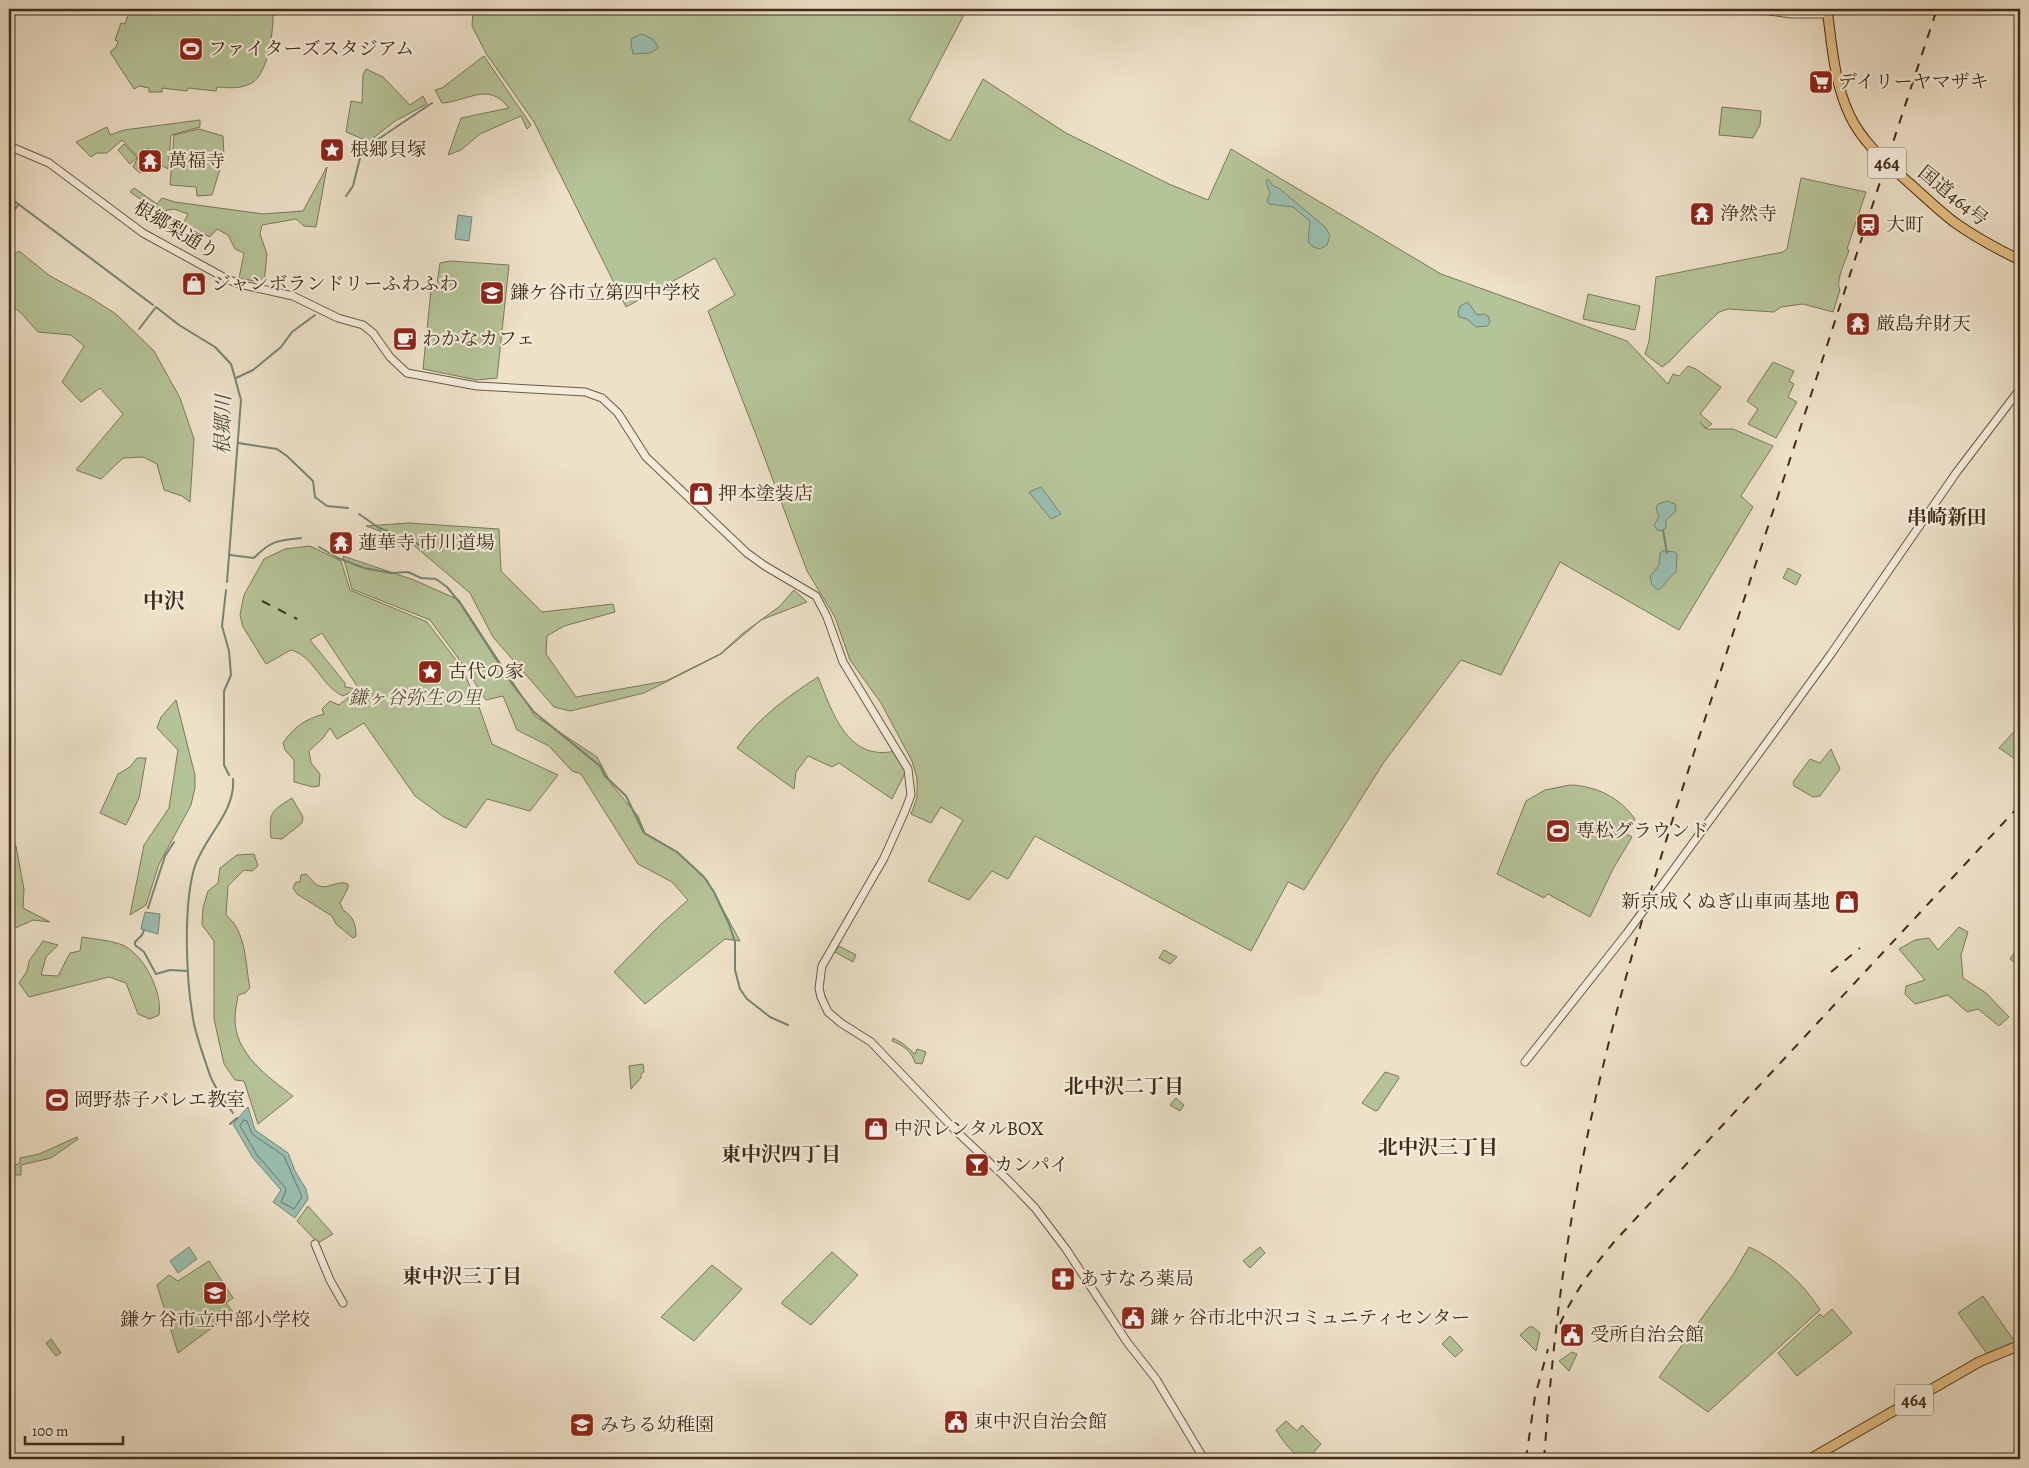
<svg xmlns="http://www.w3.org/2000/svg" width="2029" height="1468" font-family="Alegreya,'Noto Serif JP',serif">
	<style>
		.green { fill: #b5c398; stroke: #7b7858 }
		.water { fill: #9abeb0; stroke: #768473 }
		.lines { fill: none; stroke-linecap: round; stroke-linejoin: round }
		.shore { stroke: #6e7564; stroke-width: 1 }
		.stream { stroke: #768473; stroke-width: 2 }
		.tertiary-casing { stroke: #6c5944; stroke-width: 9 }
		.trunk-casing { stroke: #412c18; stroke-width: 11 }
		.tertiary { stroke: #f3ecdb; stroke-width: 7 }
		.trunk { stroke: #e6c084; stroke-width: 9 }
		.rail { stroke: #412c18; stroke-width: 2; stroke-dasharray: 9 9; stroke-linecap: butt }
		.labels { text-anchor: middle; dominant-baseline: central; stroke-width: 4.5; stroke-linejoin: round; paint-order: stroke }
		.shield { fill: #f3ecdb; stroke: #766652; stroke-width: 1 }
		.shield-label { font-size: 18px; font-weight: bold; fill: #412c18 }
		.poi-label { font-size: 19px; fill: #412c18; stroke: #f3ecdb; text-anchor: start }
		.street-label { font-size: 19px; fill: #412c18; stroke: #f3ecdb }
		.park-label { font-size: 19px; font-style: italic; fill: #5e5238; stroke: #f3ecdb }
		.water-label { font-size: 20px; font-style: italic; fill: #57503e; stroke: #f3ecdb }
		.neighbourhood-label { font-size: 20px; font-weight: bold; fill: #412c18; stroke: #f3ecdb }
		.quarter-label { font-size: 21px; font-weight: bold; fill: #412c18; stroke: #f3ecdb }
	</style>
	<rect width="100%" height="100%" fill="#ede1c8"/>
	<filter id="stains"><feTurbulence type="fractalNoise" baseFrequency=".004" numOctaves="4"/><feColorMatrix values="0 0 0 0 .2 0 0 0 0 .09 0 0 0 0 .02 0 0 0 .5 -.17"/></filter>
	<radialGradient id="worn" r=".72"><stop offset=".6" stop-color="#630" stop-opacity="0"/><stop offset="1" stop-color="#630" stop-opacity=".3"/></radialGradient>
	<g class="green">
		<path d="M130 9H273C274 28 269 72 252 83 241 89 229 88 217 87L216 91 188 88 187 91 162 88V92H149V88L139 86 134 89 110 52 116 47 118 41 115 40 121 23 125 24Z"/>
		<path d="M473 9H967L909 120 950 141 983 79 1066 133 1169 184 1208 200 1231 149 1441 274 1627 341 1668 384 1673 374 1679 376 1688 366 1696 369 1721 387 1700 414 1712 424 1706 428 1700 422 1706 429H1733L1773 446 1741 496 1753 507 1679 630 1560 562 1501 675 1461 660 1384 762 1304 890 1288 882 1251 951 1035 836 1008 879 992 871 969 900 928 881 963 820 941 807 931 823 911 814 917 798V778L912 761 881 703 850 660 835 617 807 571 758 440 708 311 735 295 715 258 626 307 534 122 487 55 472 26Z"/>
		<path d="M484 56 531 125 527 129 521 116 480 134 461 150 448 155 461 118 509 108C488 81 470 101 442 103L435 90 442 88Z"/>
		<path d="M366 69 383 77 410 105 423 96 427 104 395 121 367 143 363 139 346 132 351 101 362 103 363 75Z"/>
		<path d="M1722 107 1761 111 1760 125 1753 138 1719 135Z"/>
		<path d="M200 120V127L171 135 168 169 161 165 162 161 148 148 138 159 145 167 140 173 133 167 138 157 122 140 107 153H97L91 157 76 142 107 127 110 135 124 130Z"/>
		<path d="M199 129 223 136 224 156 212 195 197 196 196 187 170 185 174 135Z"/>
		<path d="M124 144 137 158 130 164 118 150Z"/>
		<path d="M327 167 316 227 304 226 296 219 262 225 260 234 267 254 264 283 239 278 244 253 235 249 228 235 217 229 210 237 183 224 188 214 174 209 159 212 130 192 134 188 157 204 162 198 175 202 263 214 303 211Z"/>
		<path d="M1801 178 1866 192 1847 249 1849 250C1846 261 1835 280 1840 290L1833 312 1803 304 1781 307 1774 312 1728 309 1719 312 1693 337 1669 362 1662 367 1645 354 1649 341 1656 277 1783 252 1787 249Z"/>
		<path d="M19 251 50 276 91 298 116 314 154 351 180 398 194 439 190 502 182 496 164 490 157 464 143 457 123 458 101 479 76 470 123 414 100 388 81 402 62 382 84 346 71 335 38 332 21 313 9 303V258Z"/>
		<path d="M450 261 509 265 497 378 477 380 423 369 431 290 436 291 440 263Z"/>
		<path d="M1588 294 1640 306 1635 330 1583 319Z"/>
		<path d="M1773 362 1794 371 1789 381 1794 384 1788 397 1797 402 1776 438 1748 424 1758 409 1747 401Z"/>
		<path d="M409 523 499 529 501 571 542 612 613 604 615 612 564 626 547 636 546 654 576 697 666 681 720 654 742 634 780 606 794 590 807 602 761 620 721 654 644 693 570 711 554 707 493 637 470 593 410 542 366 526Z"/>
		<path d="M310 546 341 561 350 590 427 622 462 668 479 707 492 744 558 775 530 811 487 799 466 828 444 817 415 796 364 723 337 739 330 728 323 738 309 751 311 763 320 774 319 786 313 787 294 782V760L285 750 283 743C294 727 305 719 324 714L322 709 330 701 339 705 359 689 322 633 310 640 345 683V687L357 689 343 696C321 686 314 656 291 650L266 664 243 627 240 615 244 595 264 559 285 549Z"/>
		<path d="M343 556 414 580 459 600 535 716 597 757 612 785 638 816 645 833 678 852 707 880 740 941 725 939 645 1004 614 972 660 925 688 900 672 882 638 864 581 774 572 771 549 746 517 730 503 696 486 700 464 666 430 620 352 589Z"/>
		<path d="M1788 568 1801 575 1796 585 1783 578Z"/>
		<path d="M818 677C832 711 847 762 895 751L906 771 892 799 839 763 832 767 808 756 796 772 794 789 737 748C758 718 788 696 818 677Z"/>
		<path d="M176 700 195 775V788L191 805 159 864 146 905 130 915 144 845 169 808 178 750 157 728 161 717Z"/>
		<path d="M2020 725V759L2018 761 1999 748Z"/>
		<path d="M1831 749 1840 769 1820 796 1813 797 1794 786 1793 782 1810 759 1820 763Z"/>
		<path d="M137 758H146L139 798 126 825 100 813 118 774 130 767Z"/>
		<path d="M1570 785C1596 786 1619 797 1635 819L1625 833 1632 837 1613 869 1590 917 1548 894 1544 898 1497 874 1526 801 1545 790Z"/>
		<path d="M292 798 303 817 302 823 282 839 271 838C269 812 270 812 292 798Z"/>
		<path d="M16 846 24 889 23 908 50 922 33 920 9 931V847Z"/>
		<path d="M254 854 258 866 252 871 244 870 228 886 226 915C247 932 245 964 250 988L245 993 238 995C237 1003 235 1011 235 1018 234 1053 268 1077 293 1096L258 1124 244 1081 235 1080 224 1064 214 1019V941L202 925 203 908 208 891 218 883 220 868 237 855Z"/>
		<path d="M306 874C310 877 313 883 317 885 327 891 338 879 348 884V888L340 903 343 910C353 916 356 924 356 936L353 938 336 924 332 916 297 894 293 888 296 882H300L301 875Z"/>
		<path d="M1959 927 1968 932 1961 955 1963 978 1986 993 2009 1017 1999 1026 1978 1009 1967 1012 1948 995 1915 1004 1905 994 1906 986 1925 980 1899 949 1915 940 1929 938 1938 950Z"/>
		<path d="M82 937C94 939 108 940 120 944 143 952 163 992 159 1015L150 1019 138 1014 126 983 109 977 29 997 19 983 27 971 29 961 43 941 58 945 46 957 41 975 58 976 70 953 80 951Z"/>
		<path d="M2020 945V966L2010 959Z"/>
		<path d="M839 946 856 955 853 962 835 952Z"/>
		<path d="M1164 950 1177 957 1170 964 1159 958Z"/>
		<path d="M893 1038 902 1043 915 1054 917 1049 926 1052 922 1064 915 1063C912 1051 902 1045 892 1041Z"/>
		<path d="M643 1064 644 1072 641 1074V1078L631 1089 629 1066Z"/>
		<path d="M1385 1072 1398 1076 1399 1078 1378 1110 1375 1111 1362 1103Z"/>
		<path d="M1176 1098 1184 1105 1180 1111 1170 1105Z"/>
		<path d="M77 1137 78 1139 51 1158 21 1165V1175H14L13 1166 20 1163V1158L39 1154Z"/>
		<path d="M308 1206 333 1234 318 1243 297 1221Z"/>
		<path d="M1260 1247 1265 1253 1250 1268 1243 1261Z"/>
		<path d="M1749 1247C1778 1260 1804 1284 1820 1310L1708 1412 1659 1377 1733 1275Z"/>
		<path d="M832 1252 858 1275 811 1325 782 1304V1302Z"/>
		<path d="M209 1261 233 1298 226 1303 233 1312 178 1353 157 1285 169 1275 178 1281Z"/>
		<path d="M712 1265 742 1289 694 1341 661 1317Z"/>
		<path d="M1983 1296 2015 1342 1987 1354 1958 1313Z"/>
		<path d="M1832 1309 1852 1333 1797 1376 1778 1353 1820 1314 1823 1317Z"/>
		<path d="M1529 1327H1533L1540 1333 1536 1351 1520 1335Z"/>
		<path d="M1450 1336 1463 1350 1455 1357 1442 1344Z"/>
		<path d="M51 1339 61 1353 56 1356 46 1343Z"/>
		<path d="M1572 1352 1577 1354 1569 1371 1559 1361Z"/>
		<path d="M1286 1421 1297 1431 1302 1425 1321 1444 1308 1459C1294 1458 1283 1441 1276 1430Z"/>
	</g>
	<g class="water">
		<path d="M642 34 653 39 658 47 657 49 650 53 633 54 631 44 632 38Z"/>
		<path d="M1268 179 1273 186 1280 189 1325 227 1330 236 1327 245 1320 249 1313 247 1308 242 1310 221 1293 207 1269 204 1267 201 1270 193 1266 182Z"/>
		<path d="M458 215 472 217 469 241 455 239Z"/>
		<path d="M1468 302 1477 315 1484 314 1488 316 1490 322 1487 326 1476 327 1467 319 1459 317 1458 312 1460 306Z"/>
		<path d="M1041 487 1061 514 1051 519 1029 492Z"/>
		<path d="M1667 501 1675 504 1676 511 1666 520V528L1661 531 1657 530 1654 525 1659 517 1656 508 1658 504Z"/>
		<path d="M1663 551 1675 552 1677 555 1676 572C1668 577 1666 585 1658 590L1652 585 1650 577 1659 565 1660 553Z"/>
		<path d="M145 912 160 914 158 934 141 929Z"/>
		<path d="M248 1107 255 1130 288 1153 295 1171 306 1189 308 1199 295 1218 273 1202 281 1190 253 1158 233 1124Z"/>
		<path d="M189 1247 197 1259 178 1273 170 1261Z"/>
	</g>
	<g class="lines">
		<path class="shore" d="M244 1120 247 1121 252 1134 284 1156 302 1197 294 1209 281 1202 286 1191 285 1187 257 1155 240 1126Z"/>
		<g class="stream">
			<path d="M346 196 353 186 362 150 432 103"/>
			<path d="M9 197 153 305"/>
			<path d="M9 218 18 205"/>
			<path d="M139 329 156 307 179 325 215 347 231 364 235 378 241 400 227 582"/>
			<path d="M236 378 253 370 281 347 292 332 315 315"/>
			<path d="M238 443 277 449 287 456 313 481 315 497 327 506 348 508"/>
			<path d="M359 514 379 528 409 539 428 550"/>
			<path d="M1663 530 1667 553"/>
			<path d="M319 547 338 558 364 568 391 573 408 572 421 578 436 579 447 587 460 603 513 685 534 712 600 766 605 776 626 796 644 833 677 852 704 877 714 892 729 924 735 942V970L740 989 747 999 770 1017 788 1025"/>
			<path d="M230 555 254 558C270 541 279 540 301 538"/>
			<path d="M226 590 222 626 229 651 231 675 224 691V765L229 775"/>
			<path d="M233 779C236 812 203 838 194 869 183 909 186 982 194 1024 198 1041 205 1061 211 1078 217 1091 225 1102 233 1113"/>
			<path d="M148 908 165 856 174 842"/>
			<path d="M144 930 142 935 135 942V945L144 952 156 974 170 970 188 971"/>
			<path d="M230 1124 237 1118"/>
		</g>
		<defs>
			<g id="tertiary">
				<path d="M1628 9H1665"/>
				<path d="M1755 9 1791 14H1827"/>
				<path d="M9 146 49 163 143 233 225 278 239 284 293 296 338 318 363 325 373 333 390 357 407 373 477 386 585 392 602 398 618 413 646 457 747 553 765 566 816 596 827 617 843 662 908 769 911 795 905 811 884 858 822 966 819 988 821 997 828 1012 841 1023 871 1042 955 1130 1007 1179 1035 1208 1066 1249 1127 1342 1156 1379 1204 1459"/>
				<path d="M1525 1062 1627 933 1773 734 1831 654 1956 473 2020 389"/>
				<path d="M315 1244 330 1280 343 1303"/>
			</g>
			<g id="trunk">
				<path d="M1827 9C1832 45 1834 83 1850 116 1863 143 1886 162 1908 182 1923 195 1938 210 1954 222 1975 237 1997 249 2020 260"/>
				<path d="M1810 1459 1979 1362 2020 1345"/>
			</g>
		</defs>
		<use href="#tertiary" class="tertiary-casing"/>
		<use href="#trunk" class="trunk-casing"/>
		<use href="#tertiary" class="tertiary"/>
		<use href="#trunk" class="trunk"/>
		<g class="rail">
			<path d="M262 601 297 619"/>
			<path d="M1831 972 1860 948"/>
			<path d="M1560 1324C1573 1294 1593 1267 1614 1242L2020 805"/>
			<path d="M1526 1459 1535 1396 1548 1349"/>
			<path d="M1544 1459C1551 1368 1560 1278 1577 1189 1615 980 1686 779 1751 578 1814 388 1874 198 1937 9"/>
		</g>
	</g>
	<defs>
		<symbol id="stadium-square" viewBox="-11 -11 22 22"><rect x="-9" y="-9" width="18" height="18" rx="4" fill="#8f2418" stroke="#f3ecdb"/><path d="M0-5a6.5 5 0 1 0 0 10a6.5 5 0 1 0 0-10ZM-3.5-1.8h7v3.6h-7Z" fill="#fff"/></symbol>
		<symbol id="supermarket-square" viewBox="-11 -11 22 22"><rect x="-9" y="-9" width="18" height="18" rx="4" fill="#8f2418" stroke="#f3ecdb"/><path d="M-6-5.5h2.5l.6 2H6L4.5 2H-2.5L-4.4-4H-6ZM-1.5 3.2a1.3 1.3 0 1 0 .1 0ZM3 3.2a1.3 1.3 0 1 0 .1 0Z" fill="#fff"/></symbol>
		<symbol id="sight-square" viewBox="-11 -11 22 22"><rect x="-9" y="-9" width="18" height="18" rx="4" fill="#8f2418" stroke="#f3ecdb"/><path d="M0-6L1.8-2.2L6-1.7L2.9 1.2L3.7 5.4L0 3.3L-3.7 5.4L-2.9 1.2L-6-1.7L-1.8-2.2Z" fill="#fff"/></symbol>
		<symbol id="temple-square" viewBox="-11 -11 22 22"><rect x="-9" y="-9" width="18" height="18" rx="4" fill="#8f2418" stroke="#f3ecdb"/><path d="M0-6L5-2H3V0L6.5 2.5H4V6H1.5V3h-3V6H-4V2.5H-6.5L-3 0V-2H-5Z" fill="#fff"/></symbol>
		<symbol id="station-square" viewBox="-11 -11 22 22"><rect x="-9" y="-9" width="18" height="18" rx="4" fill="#8f2418" stroke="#f3ecdb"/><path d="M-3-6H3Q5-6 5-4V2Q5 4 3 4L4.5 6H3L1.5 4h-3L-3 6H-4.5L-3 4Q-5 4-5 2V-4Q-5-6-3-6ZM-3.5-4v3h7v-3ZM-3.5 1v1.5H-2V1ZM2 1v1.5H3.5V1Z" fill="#fff"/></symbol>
		<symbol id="shop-square" viewBox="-11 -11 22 22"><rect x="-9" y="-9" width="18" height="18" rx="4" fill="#8f2418" stroke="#f3ecdb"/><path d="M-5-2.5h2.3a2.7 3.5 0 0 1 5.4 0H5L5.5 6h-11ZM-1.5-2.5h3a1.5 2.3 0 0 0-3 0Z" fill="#fff"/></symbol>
		<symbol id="school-square" viewBox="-11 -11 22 22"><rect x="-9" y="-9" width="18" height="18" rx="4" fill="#8f2418" stroke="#f3ecdb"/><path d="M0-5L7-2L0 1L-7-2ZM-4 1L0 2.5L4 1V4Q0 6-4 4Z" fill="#fff"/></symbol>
		<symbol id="cafe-square" viewBox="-11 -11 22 22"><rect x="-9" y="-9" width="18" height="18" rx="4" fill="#8f2418" stroke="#f3ecdb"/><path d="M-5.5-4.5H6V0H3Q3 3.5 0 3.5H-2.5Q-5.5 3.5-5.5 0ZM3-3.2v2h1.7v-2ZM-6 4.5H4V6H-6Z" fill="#fff"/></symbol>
		<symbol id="bar-square" viewBox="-11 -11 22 22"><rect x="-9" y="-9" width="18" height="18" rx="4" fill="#8f2418" stroke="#f3ecdb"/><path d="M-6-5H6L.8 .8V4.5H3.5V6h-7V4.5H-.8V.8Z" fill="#fff"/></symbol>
		<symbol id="pharmacy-square" viewBox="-11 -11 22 22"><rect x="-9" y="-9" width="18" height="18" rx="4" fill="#8f2418" stroke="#f3ecdb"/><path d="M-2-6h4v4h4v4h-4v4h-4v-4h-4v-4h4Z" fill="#fff"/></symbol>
		<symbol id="civic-square" viewBox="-11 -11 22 22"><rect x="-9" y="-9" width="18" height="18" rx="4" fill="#8f2418" stroke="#f3ecdb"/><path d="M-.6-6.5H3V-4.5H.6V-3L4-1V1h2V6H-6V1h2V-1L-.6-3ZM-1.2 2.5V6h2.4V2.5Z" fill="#fff"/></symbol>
	</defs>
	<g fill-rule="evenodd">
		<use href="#stadium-square" x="177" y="35" width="28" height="28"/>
		<use href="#supermarket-square" x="1807" y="68" width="28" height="28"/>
		<use href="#sight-square" x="318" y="136" width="28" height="28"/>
		<use href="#temple-square" x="136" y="147" width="28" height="28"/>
		<use href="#temple-square" x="1688" y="200" width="28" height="28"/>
		<use href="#station-square" x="1854" y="211" width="28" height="28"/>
		<use href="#shop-square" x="180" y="270" width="28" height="28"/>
		<use href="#school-square" x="478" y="279" width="28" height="28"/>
		<use href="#temple-square" x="1844" y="310" width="28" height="28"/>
		<use href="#cafe-square" x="391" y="325" width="28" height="28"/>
		<use href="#shop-square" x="687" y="480" width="28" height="28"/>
		<use href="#temple-square" x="327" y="529" width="28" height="28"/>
		<use href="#sight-square" x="416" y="658" width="28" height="28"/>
		<use href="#stadium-square" x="1544" y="817" width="28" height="28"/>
		<use href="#shop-square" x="1833" y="888" width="28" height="28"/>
		<use href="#stadium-square" x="43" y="1086" width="28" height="28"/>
		<use href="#shop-square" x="862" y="1115" width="28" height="28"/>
		<use href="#bar-square" x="963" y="1151" width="28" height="28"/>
		<use href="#pharmacy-square" x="1049" y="1265" width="28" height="28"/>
		<use href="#school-square" x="201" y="1279" width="28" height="28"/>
		<use href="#civic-square" x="1119" y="1304" width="28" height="28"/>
		<use href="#civic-square" x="1558" y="1321" width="28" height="28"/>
		<use href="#civic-square" x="942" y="1408" width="28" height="28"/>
		<use href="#school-square" x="568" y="1411" width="28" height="28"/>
	</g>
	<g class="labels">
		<g class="shield">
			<rect x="1868" y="147.5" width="38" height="31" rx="4"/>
			<rect x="1895" y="1384.5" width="38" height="31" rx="4"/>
		</g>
		<g class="shield-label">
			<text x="1887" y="163">464</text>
			<text x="1914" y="1400">464</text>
		</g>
		<g class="poi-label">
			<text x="208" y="49">ファイターズスタジアム</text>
			<text x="1838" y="82">デイリーヤマザキ</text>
			<text x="350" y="150">根郷貝塚</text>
			<text x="168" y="161">萬福寺</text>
			<text x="1720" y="214">浄然寺</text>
			<text x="1886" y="225">大町</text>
			<text x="212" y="284">ジャンボランドリーふわふわ</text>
			<text x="510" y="293">鎌ケ谷市立第四中学校</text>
			<text x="1876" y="324">厳島弁財天</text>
			<text x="422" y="339">わかなカフェ</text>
			<text x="718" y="494">押本塗装店</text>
			<text x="358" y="543">蓮華寺 市川道場</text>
			<text x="448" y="672">古代の家</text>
			<text x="1576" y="831">専松グラウンド</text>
			<text x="1830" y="902" text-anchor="end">新京成くぬぎ山車両基地</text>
			<text x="74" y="1100">岡野恭子バレエ教室</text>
			<text x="894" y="1129">中沢レンタルBOX</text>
			<text x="994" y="1165">カンパイ</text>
			<text x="1080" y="1279">あすなろ薬局</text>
			<text x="1150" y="1318">鎌ヶ谷市北中沢コミュニティセンター</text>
			<text x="215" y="1320" text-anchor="middle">鎌ケ谷市立中部小学校</text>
			<text x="1590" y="1335">受所自治会館</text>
			<text x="974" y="1422">東中沢自治会館</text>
			<text x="600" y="1425">みちる幼稚園</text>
		</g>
		<g class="street-label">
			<text transform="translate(1953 196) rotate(39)">国道464号</text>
			<text transform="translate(176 230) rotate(31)">根郷梨通り</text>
		</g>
		<g class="park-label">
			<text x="415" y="698">鎌ヶ谷弥生の里</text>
		</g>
		<g class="water-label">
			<text transform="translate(223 425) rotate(-89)">根郷川</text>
		</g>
		<g class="neighbourhood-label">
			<text x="1947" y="517">串崎新田</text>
			<text x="1124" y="1086">北中沢二丁目</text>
			<text x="1438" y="1147">北中沢三丁目</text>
			<text x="781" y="1154">東中沢四丁目</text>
			<text x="462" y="1276">東中沢三丁目</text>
		</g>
		<g class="quarter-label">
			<text x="164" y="601">中沢</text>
		</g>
	</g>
	<rect width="2029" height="1468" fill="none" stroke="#ede1c8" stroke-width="30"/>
	<rect x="10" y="10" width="2009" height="1448" fill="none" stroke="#412c18" stroke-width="2.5"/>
	<rect x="15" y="15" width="1999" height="1438" fill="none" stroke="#412c18"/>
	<path d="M25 1436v8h98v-8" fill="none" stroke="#412c18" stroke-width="2.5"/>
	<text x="32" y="1436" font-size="15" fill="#412c18" stroke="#f3ecdb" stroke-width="4" paint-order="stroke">100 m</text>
	<rect width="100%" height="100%" filter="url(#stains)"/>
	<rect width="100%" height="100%" fill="url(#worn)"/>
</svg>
